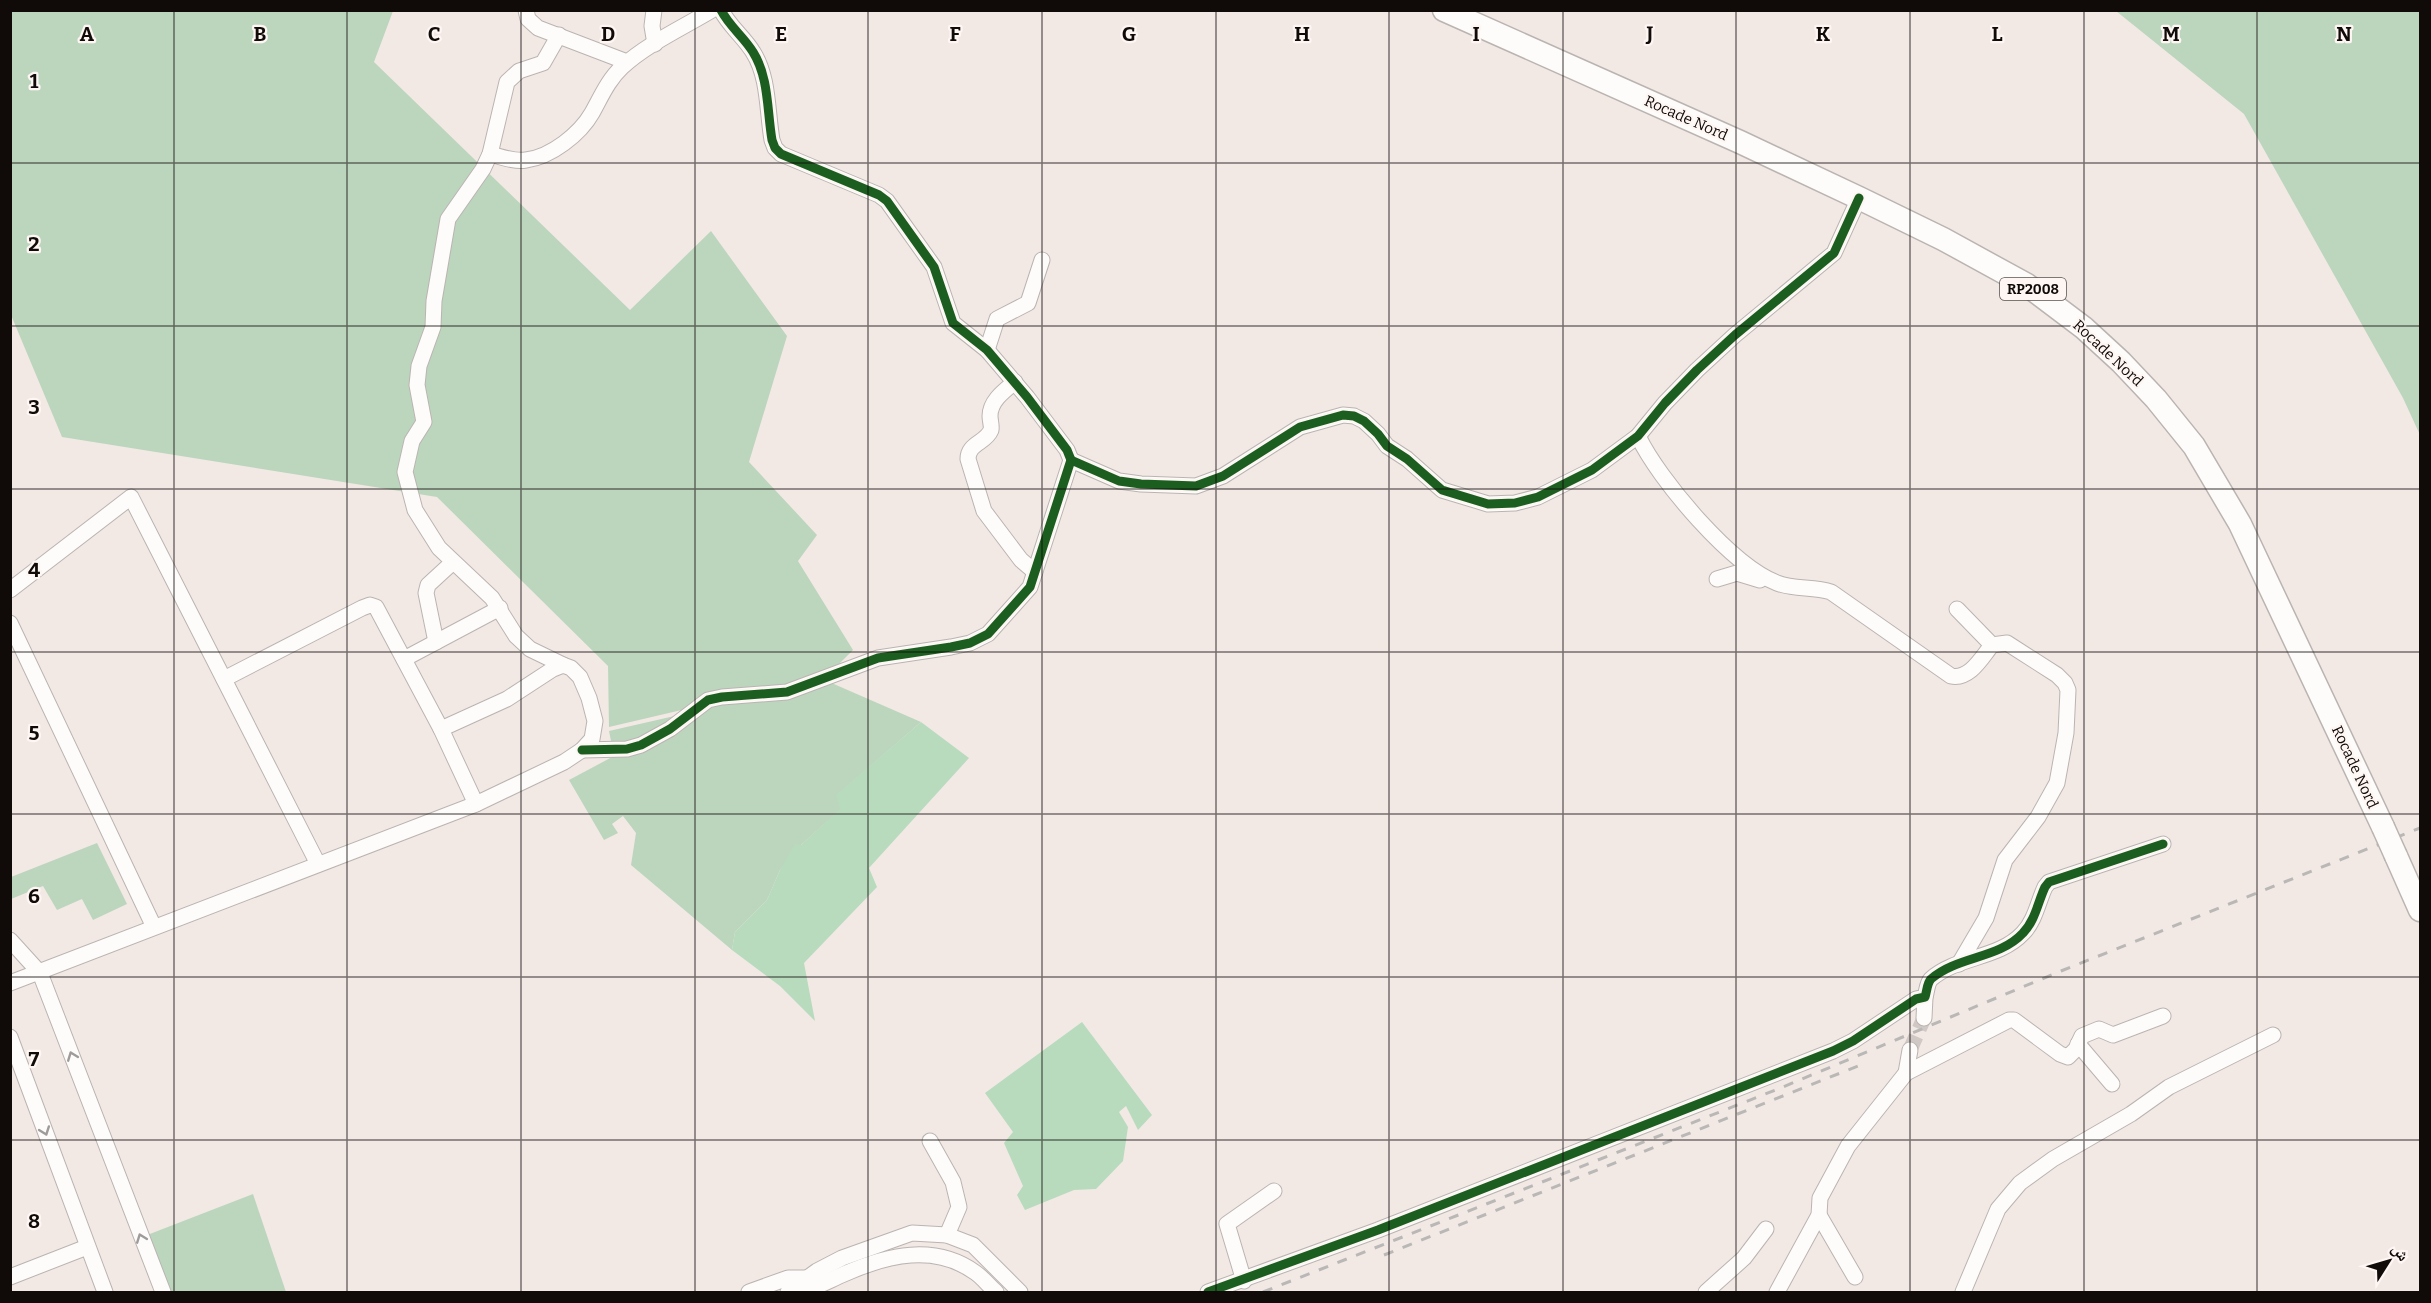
<svg xmlns="http://www.w3.org/2000/svg" width="2431" height="1303" font-family="Bitter,'Noto Naskh Arabic',serif">
	<style>
		.green { fill: #bcd6be }
		.forest { fill: #b8dbbd }
		.lines { fill: none; stroke-linecap: round; stroke-linejoin: round }
		.minor-tunnel { stroke: #d0c8c4; stroke-width: 15; stroke-dasharray: 15 8; stroke-linecap: butt }
		.minor-casing { stroke: #bab4b1; stroke-width: 17 }
		.highway-casing { stroke: #bab4b1; stroke-width: 25 }
		.minor { stroke: #fdfcfb; stroke-width: 15 }
		.highway { stroke: #fdfcfb; stroke-width: 22 }
		.rail { stroke: #bab8b6; stroke-width: 3; stroke-dasharray: 10 10; stroke-linecap: butt }
		.highway-bridge-casing { stroke: #bab4b1; stroke-width: 25; stroke-linecap: butt }
		.highway-bridge { stroke: #fdfcfb; stroke-width: 22 }
		.cycleway-casing { stroke: #fdf6f3; stroke-width: 13 }
		.cycleway { stroke: #1b5e20; stroke-width: 9 }
		.oneway { stroke: #9e9b9a }
		.grid { fill: none; stroke: #100a08; stroke-width: 1.5; stroke-opacity: 0.55 }
		.labels { text-anchor: middle; dominant-baseline: central; stroke-width: 4.5; stroke-linejoin: round; paint-order: stroke }
		.shield { fill: #fdf6f3; stroke: #57514e; stroke-width: 1.5 }
		.shield-label { font-size: 14px; font-weight: bold; fill: #100a08 }
		.street-label { font-size: 15px; fill: #100a08; stroke: #fdf6f3 }
		.grid-label { font-size: 20px; text-anchor: middle; font-weight: bold; fill: #100a08; stroke: #fdf6f3; stroke-width: 4.5; stroke-linejoin: round; paint-order: stroke }
	</style>
	<rect width="100%" height="100%" fill="#f2e9e5"/>
	<g class="green">
		<path d="M10 11H393L374 62 630 310 711 231 787 336 749 462 817 535 798 561 853 650 827 676 609 727 608 666 437 497 62 437 11 315Z"/>
		<path d="M2116 11H2420V435L2403 398 2244 114Z"/>
		<path d="M827 681 921 722 837 795 841 809 801 845 780 870 767 900 735 932 732 950 631 865 636 833 623 816 612 824 618 833 604 840 569 780 614 756 609 731Z"/>
		<path d="M97 843 127 904 93 920 82 899 57 910 43 886 11 899V877Z"/>
		<path d="M253 1194 286 1292H168L142 1237Z"/>
	</g>
	<g class="forest">
		<path d="M921 722 969 758 869 868 877 887 804 963 815 1021 780 986 732 950 735 932 767 900 780 870 795 844 801 845 840 809 836 795Z"/>
		<path d="M1082 1022 1152 1115 1138 1130 1126 1106 1119 1112 1128 1127 1123 1161 1096 1189 1074 1190 1025 1210 1017 1195 1023 1186 1004 1143 1013 1132 985 1093Z"/>
	</g>
	<g class="lines">
		<path class="minor-tunnel" d="M1910 1050 1924 1018"/>
		<defs>
			<g id="minor">
				<path d="M526 10 528 19 538 28 627 62"/>
				<path d="M654 10 652 26 655 44"/>
				<path d="M559 35 543 63 519 71 507 82 490 154 483 169 448 219 434 301 433 327 419 366 417 385 424 422 412 441 405 472 415 510 439 548 492 598 516 636 530 649 563 665"/>
				<path d="M490 154C502 157 514 162 526 160 551 157 580 134 592 113 601 97 608 80 622 67 647 44 682 28 712 10"/>
				<path d="M987 350 997 319 1028 303 1042 260"/>
				<path d="M1015 382C1004 391 990 401 990 416 990 420 992 427 991 430 986 443 968 443 968 459L984 511 1021 560 1035 572"/>
				<path d="M1638 436C1659 480 1731 565 1777 583 1794 590 1814 586 1831 592L1951 676C1970 680 1982 657 1992 645L2007 643 2057 675 2065 683 2068 690 2066 733 2057 783 2038 817 2005 860 1986 918 1959 964"/>
				<path d="M1071 460 1119 481 1141 484 1196 486 1223 476 1300 427 1343 415 1354 416 1364 421 1378 434 1387 446 1407 459 1442 490 1488 504 1515 503 1538 497 1592 470 1638 436 1665 403 1697 370 1735 335 1834 253 1859 198"/>
				<path d="M1717 579 1737 573 1760 580"/>
				<path d="M10 590 131 497 318 864"/>
				<path d="M1957 609 1992 645"/>
				<path d="M10 623 154 927"/>
				<path d="M436 642 426 593 428 585 453 562"/>
				<path d="M404 659 500 608"/>
				<path d="M224 679 362 608 370 605 376 607 441 729 476 804"/>
				<path d="M582 750 627 749 641 745 670 729 708 700 722 697 787 692 878 658 951 647 970 643 988 634 1030 587 1071 460 1067 450 1027 397 987 350 953 323 934 267 887 201 879 195 781 154 775 148 772 140C767 111 769 77 753 52 744 37 729 26 721 10"/>
				<path d="M10 940 40 973 163 1292"/>
				<path d="M10 983 476 804 564 762 582 750 592 739 595 721 589 698 580 677 571 668 563 665 553 669 507 699 441 729"/>
				<path d="M1924 1018 1925 997"/>
				<path d="M10 1037 105 1292"/>
				<path d="M2078 1044 2112 1084"/>
				<path d="M1906 1073 1910 1050"/>
				<path d="M930 1141 953 1182 959 1207 947 1235"/>
				<path d="M1819 1215 1855 1277"/>
				<path d="M10 1277 87 1247"/>
				<path d="M1244 1281 1227 1224 1274 1191"/>
				<path d="M749 1292 788 1278H809"/>
				<path d="M788 1292 817 1271 842 1258 912 1233 947 1235 973 1245 1020 1292"/>
				<path d="M801 1292C816 1288 830 1280 844 1274 887 1255 935 1243 976 1273 983 1278 989 1286 996 1292"/>
				<path d="M1208 1292 1378 1230 1833 1051 1853 1041 1916 999 1925 997C1927 991 1927 983 1931 979 1957 956 1999 959 2023 933 2035 921 2038 902 2045 887L2049 882 2163 844"/>
				<path d="M1706 1292 1744 1258 1766 1229"/>
				<path d="M1777 1292 1819 1215 1820 1198 1848 1146 1906 1073 2009 1020H2014L2060 1054 2068 1057 2076 1049 2082 1036 2099 1029 2113 1035 2163 1016"/>
				<path d="M1963 1292 1998 1209 2020 1183 2053 1159 2131 1114 2169 1087 2273 1035"/>
			</g>
			<g id="highway">
				<path d="M1444 10 1740 142 1859 198 1943 239 2027 285 2084 328 2121 362 2156 399 2194 446 2240 524 2383 827"/>
				<path d="M2396 856 2420 910"/>
			</g>
		</defs>
		<use href="#minor" class="minor-casing"/>
		<use href="#highway" class="highway-casing"/>
		<use href="#minor" class="minor"/>
		<use href="#highway" class="highway"/>
		<g class="rail">
			<path d="M1384 1255 1863 1064"/>
			<path d="M1263 1292 1778 1089 2061 971 2420 828"/>
		</g>
		<defs>
			<path id="highway-bridge" d="M2383 827 2396 856"/>
		</defs>
		<use href="#highway-bridge" class="highway-bridge-casing"/>
		<use href="#highway-bridge" class="highway-bridge"/>
		<defs>
			<g id="cycleway">
				<path d="M1071 460 1119 481 1141 484 1196 486 1223 476 1300 427 1343 415 1354 416 1364 421 1378 434 1387 446 1407 459 1442 490 1488 504 1515 503 1538 497 1592 470 1638 436 1665 403 1697 370 1735 335 1834 253 1859 198"/>
				<path d="M582 750 627 749 641 745 670 729 708 700 722 697 787 692 878 658 951 647 970 643 988 634 1030 587 1071 460 1067 450 1027 397 987 350 953 323 934 267 887 201 879 195 781 154 775 148 772 140C767 111 769 77 753 52 744 37 729 26 721 10"/>
				<path d="M1208 1292 1378 1230 1833 1051 1853 1041 1916 999 1925 997C1927 991 1927 983 1931 979 1957 956 1999 959 2023 933 2035 921 2038 902 2045 887L2049 882 2163 844"/>
			</g>
		</defs>
		<use href="#cycleway" class="cycleway-casing"/>
		<use href="#cycleway" class="cycleway"/>
	</g>
	<defs><path id="oneway-chevron" d="M-2-3.5L2.5 0L-2 3.5" fill="none" stroke-width="1.6" stroke-linecap="round" stroke-linejoin="round" transform="scale(1.5)"/></defs>
	<g class="oneway">
		<use href="#oneway-chevron" transform="translate(72 1056) rotate(-111)"/>
		<use href="#oneway-chevron" transform="translate(45 1131) rotate(70)"/>
		<use href="#oneway-chevron" transform="translate(141 1238) rotate(-111)"/>
	</g>
	<path class="grid" d="M174 10V1292M347 10V1292M521 10V1292M695 10V1292M868 10V1292M1042 10V1292M1216 10V1292M1389 10V1292M1563 10V1292M1736 10V1292M1910 10V1292M2084 10V1292M2257 10V1292M10 163H2420M10 326H2420M10 489H2420M10 652H2420M10 814H2420M10 977H2420M10 1140H2420"/>
	<g class="labels">
		<rect class="shield" x="2000" y="278" width="66" height="22" rx="4.5"/>
		<g class="shield-label">
			<text x="2033" y="289">RP2008</text>
		</g>
		<g class="street-label">
			<text transform="translate(1686 118) rotate(24)">Rocade Nord</text>
			<text transform="translate(2108 353) rotate(43)">Rocade Nord</text>
			<text transform="translate(2355 767) rotate(65)">Rocade Nord</text>
		</g>
	</g>
	<g class="grid-label">
		<text x="87" y="41">A</text>
		<text x="260" y="41">B</text>
		<text x="434" y="41">C</text>
		<text x="608" y="41">D</text>
		<text x="781" y="41">E</text>
		<text x="955" y="41">F</text>
		<text x="1129" y="41">G</text>
		<text x="1302" y="41">H</text>
		<text x="1476" y="41">I</text>
		<text x="1650" y="41">J</text>
		<text x="1823" y="41">K</text>
		<text x="1997" y="41">L</text>
		<text x="2171" y="41">M</text>
		<text x="2344" y="41">N</text>
		<text x="34" y="88">1</text>
		<text x="34" y="251">2</text>
		<text x="34" y="414">3</text>
		<text x="34" y="577">4</text>
		<text x="34" y="740">5</text>
		<text x="34" y="903">6</text>
		<text x="34" y="1066">7</text>
		<text x="34" y="1228">8</text>
	</g>
	<rect width="2431" height="1303" fill="none" stroke="#100a08" stroke-width="24"/>
	<g transform="translate(2389 1261) rotate(53)" stroke="#fdf6f3" stroke-width="4.5" paint-order="stroke">
	<path d="M0-4.5L10 22L0 15L-10 22Z" fill="#100a08"/>
	<text y="-9" font-size="16" font-weight="bold" text-anchor="middle" fill="#100a08">ش</text>
	</g>
</svg>
